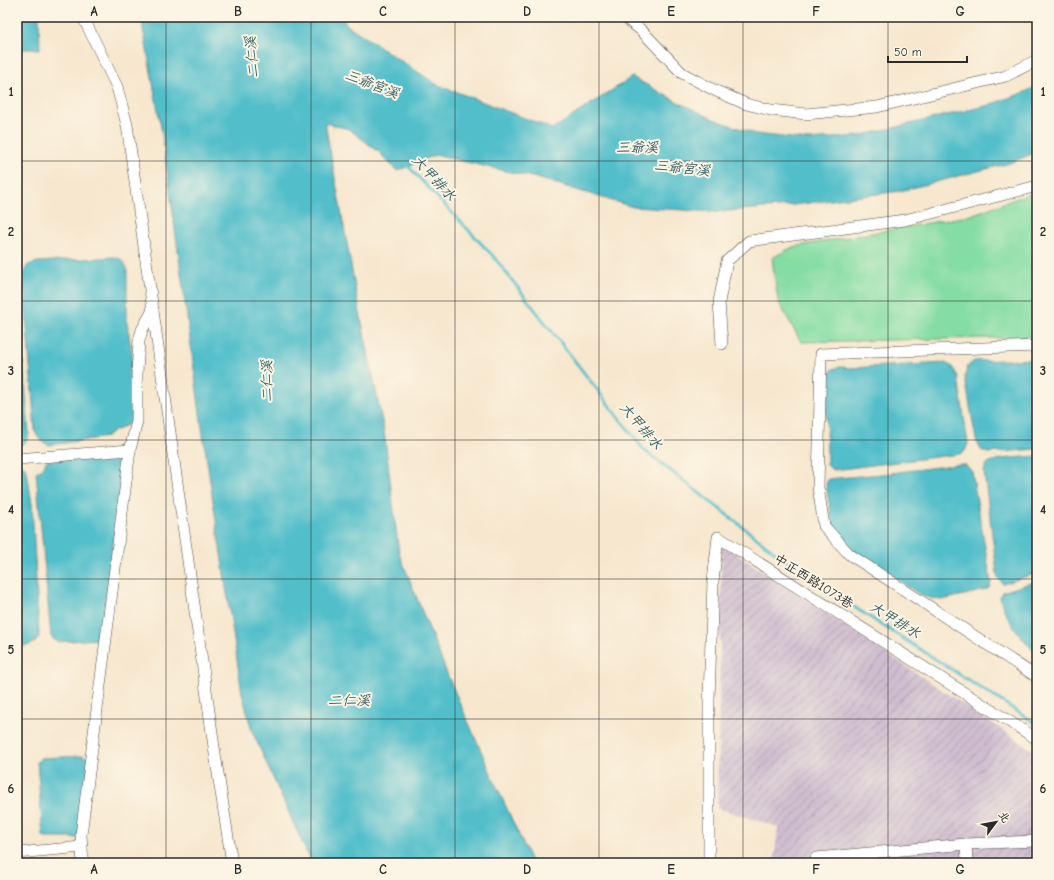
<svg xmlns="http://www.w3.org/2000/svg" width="1054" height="880" font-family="'Comic Neue','LXGW WenKai TC',sans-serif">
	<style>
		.industrial { fill: url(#industrial-furrows) }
		.green { fill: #84dda2; stroke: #588466 }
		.water { fill: #51beca; stroke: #3e747a }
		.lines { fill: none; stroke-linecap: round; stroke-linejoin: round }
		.stream { stroke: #51beca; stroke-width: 3 }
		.minor-casing { stroke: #4a4743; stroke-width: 12 }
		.minor { stroke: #fff; stroke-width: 11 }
		.grid { fill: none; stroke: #2b2b2b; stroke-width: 1; stroke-opacity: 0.55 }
		.labels { text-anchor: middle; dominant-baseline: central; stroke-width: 4; stroke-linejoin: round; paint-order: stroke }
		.street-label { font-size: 13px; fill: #2b2b2b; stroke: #fcf5e5 }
		.water-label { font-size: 14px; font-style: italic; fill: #385e63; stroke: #fcf5e5 }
		.neatline { fill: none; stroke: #2b2b2b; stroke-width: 1.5 }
		.grid-label { font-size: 13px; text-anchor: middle; font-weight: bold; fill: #2b2b2b }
	</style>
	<defs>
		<pattern id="industrial-furrows" width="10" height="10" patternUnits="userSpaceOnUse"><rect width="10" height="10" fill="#cfbdcf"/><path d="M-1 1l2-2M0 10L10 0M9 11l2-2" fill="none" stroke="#a89aa8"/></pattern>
	</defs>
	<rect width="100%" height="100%" fill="#fcf5e5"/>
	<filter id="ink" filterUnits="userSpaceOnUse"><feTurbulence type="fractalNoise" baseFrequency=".025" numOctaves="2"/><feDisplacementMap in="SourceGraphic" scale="8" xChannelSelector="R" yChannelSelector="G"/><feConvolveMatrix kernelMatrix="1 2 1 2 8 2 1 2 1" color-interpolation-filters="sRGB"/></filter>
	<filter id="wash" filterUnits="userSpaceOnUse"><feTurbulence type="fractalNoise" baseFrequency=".012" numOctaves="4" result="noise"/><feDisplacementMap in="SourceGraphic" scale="16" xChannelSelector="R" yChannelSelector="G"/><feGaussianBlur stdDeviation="0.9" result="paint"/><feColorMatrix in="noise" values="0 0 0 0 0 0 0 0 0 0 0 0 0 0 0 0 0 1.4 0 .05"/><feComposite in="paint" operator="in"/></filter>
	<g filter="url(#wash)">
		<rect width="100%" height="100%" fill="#f7e7ce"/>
		<path class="industrial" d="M722 544 1037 753V863H774L778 827 717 808Z"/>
		<path class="green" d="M1037 191V337L801 342 778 301 772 258 793 247 968 216Z"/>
		<g class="water">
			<path d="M17 17H39L40 49H17Z"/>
			<path d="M141 17H342L347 25 436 84 553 129 632 77 678 102 713 119 756 134 809 140 859 136 985 106 1023 93 1037 86V152L1010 163 900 191 778 207 716 212 633 207 537 178 435 155 397 171 379 152 349 129 325 123 357 298 384 431 399 553 448 676 496 785 532 863H313L306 851 252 731 242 693 202 428 162 133Z"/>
			<path d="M114 257C122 258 125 263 127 270V322L134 367 132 423 114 431 107 437 50 445C42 443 38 439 35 431L23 273 28 265 38 262Z"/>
			<path d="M17 292 29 433C28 440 25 445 17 446Z"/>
			<path d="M1037 359V449L988 453 981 450 976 440 965 378 967 367 974 361Z"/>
			<path d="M945 363 953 367 958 377 968 444 965 451 959 454 834 470 831 469 827 464 826 381C830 369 835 365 848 368Z"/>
			<path d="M112 456 121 462 123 467 101 638 97 639 58 642 53 639 51 637 36 472C42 470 44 467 46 461Z"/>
			<path d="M1037 456V573L1003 584 998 578 997 573 984 472C985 468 985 465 988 463 995 458 1027 457 1037 456Z"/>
			<path d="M961 464 966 465 972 472 991 582 990 587 986 590 942 600 934 599 921 595 851 550 834 531 826 485 828 479 891 473Z"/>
			<path d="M17 465 24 466 27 471 32 504 39 636C36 646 26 646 17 646Z"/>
			<path d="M1037 581V655C1023 639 1004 618 1000 597L1002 592Z"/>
			<path d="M83 756 92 760 79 838H45L43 836 37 761H40V758Z"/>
		</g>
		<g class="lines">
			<path class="stream" d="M406 164 494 257 644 450 807 577 1037 724"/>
		</g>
	</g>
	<g filter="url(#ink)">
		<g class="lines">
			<defs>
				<g id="minor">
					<path d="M83 17 117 87 127 125 215 754 232 863"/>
					<path d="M624 17 641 30 682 73 714 90 746 104 771 110 806 114 877 107 1006 76 1037 60"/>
					<path d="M722 344 719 302 727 261 749 241 905 220 1037 186"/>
					<path d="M1037 346 821 354 818 487 824 526 849 554 1037 677"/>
					<path d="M17 459 130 450"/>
					<path d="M966 844 967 863"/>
					<path d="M17 853 82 847"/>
					<path d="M816 858 966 844 1037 841"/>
					<path d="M83 863 81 835 130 450 137 421V372L139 341 142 330 153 310"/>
					<path d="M709 863V699L713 581 718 537 1037 739"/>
				</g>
			</defs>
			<use href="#minor" class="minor-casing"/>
			<use href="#minor" class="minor"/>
		</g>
	</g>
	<path class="grid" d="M166 17V863M311 17V863M455 17V863M599 17V863M743 17V863M888 17V863M17 161H1037M17 301H1037M17 440H1037M17 579H1037M17 719H1037"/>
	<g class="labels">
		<g class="street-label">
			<text transform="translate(814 581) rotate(32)">中正西路1073巷</text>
		</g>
		<g class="water-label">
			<text transform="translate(252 57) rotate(-95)">二仁溪</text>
			<text transform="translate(372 84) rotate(21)">三爺宮溪</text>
			<text x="637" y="147">三爺溪</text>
			<text transform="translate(682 168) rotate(6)">三爺宮溪</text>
			<text transform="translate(434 178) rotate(47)">大甲排水</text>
			<text transform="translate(267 381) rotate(-91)">二仁溪</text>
			<text transform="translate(641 426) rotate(49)">大甲排水</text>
			<text transform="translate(895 620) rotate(32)">大甲排水</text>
			<text x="349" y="700">二仁溪</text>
		</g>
	</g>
	<rect width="1054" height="880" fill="none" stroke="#fcf5e5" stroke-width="44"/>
	<g transform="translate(996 822) rotate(58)" stroke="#fcf5e5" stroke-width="3" paint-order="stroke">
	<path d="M0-3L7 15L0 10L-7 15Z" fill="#2b2b2b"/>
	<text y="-6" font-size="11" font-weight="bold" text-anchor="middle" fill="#2b2b2b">北</text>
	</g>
	<path d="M888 56v6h79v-6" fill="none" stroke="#2b2b2b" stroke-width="2"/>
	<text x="894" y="56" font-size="12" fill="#2b2b2b" stroke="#fcf5e5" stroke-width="3" paint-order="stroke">50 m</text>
	<rect x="22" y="22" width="1010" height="836" class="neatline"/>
	<g class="grid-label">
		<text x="94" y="16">A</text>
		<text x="238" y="16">B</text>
		<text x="383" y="16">C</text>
		<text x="527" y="16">D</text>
		<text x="671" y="16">E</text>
		<text x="816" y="16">F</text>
		<text x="960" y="16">G</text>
		<text x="11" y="96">1</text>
		<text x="1043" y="96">1</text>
		<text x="11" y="236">2</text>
		<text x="1043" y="236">2</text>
		<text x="11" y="375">3</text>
		<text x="1043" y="375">3</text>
		<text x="11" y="514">4</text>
		<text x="1043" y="514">4</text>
		<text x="11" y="654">5</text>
		<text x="1043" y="654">5</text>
		<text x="11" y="793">6</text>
		<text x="1043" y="793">6</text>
		<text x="94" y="874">A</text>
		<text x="238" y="874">B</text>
		<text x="383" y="874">C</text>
		<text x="527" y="874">D</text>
		<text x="671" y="874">E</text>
		<text x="816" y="874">F</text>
		<text x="960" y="874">G</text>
	</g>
</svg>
